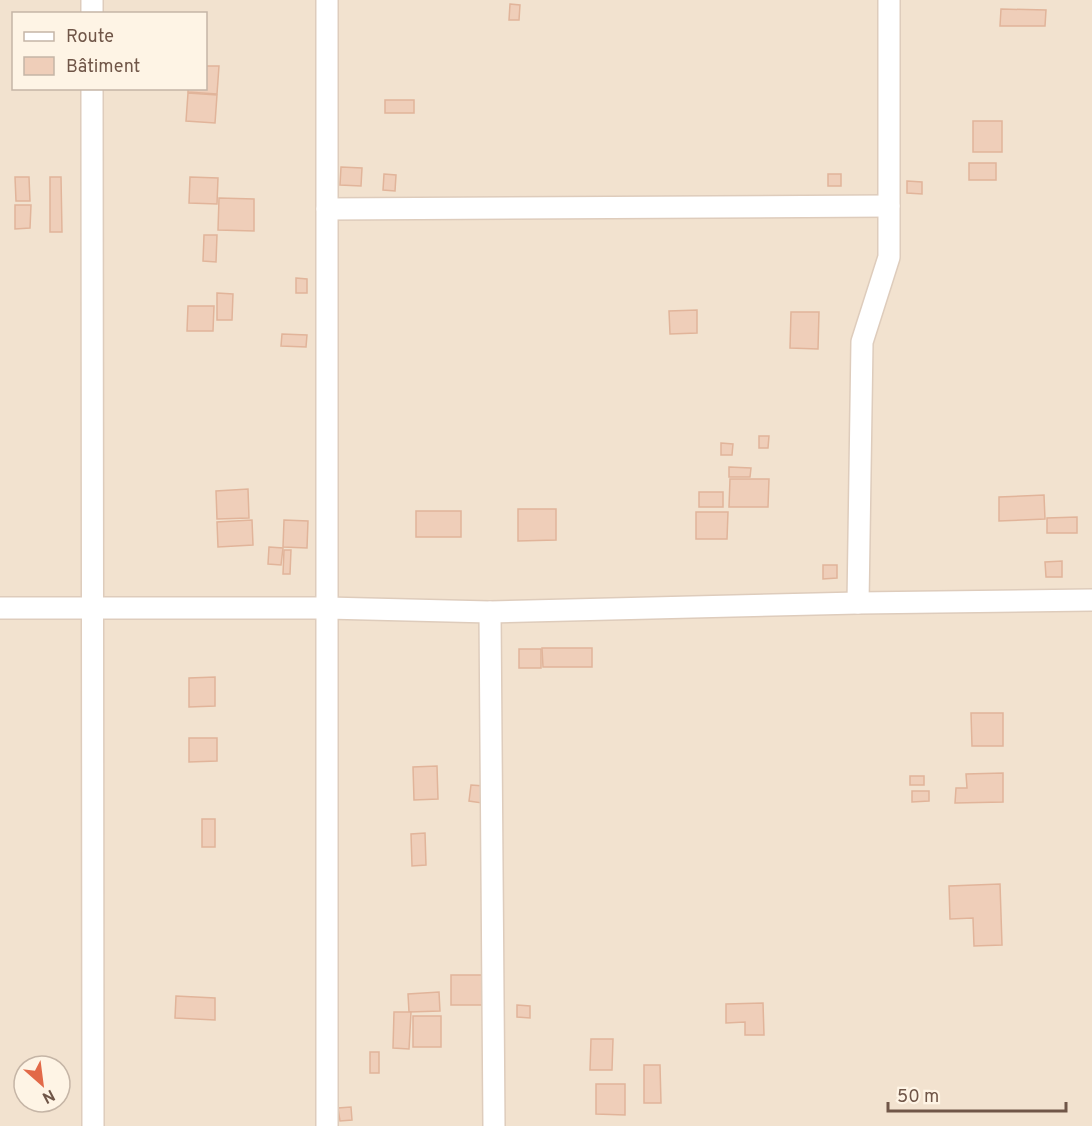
<svg xmlns="http://www.w3.org/2000/svg" width="1092" height="1126" font-family="Overpass,sans-serif">
	<style>
		.residential { fill: #f2e2cf; fill-rule: evenodd }
		.building { fill: #efceb9; stroke: #e1b49a; stroke-width: 1.5 }
		.lines { fill: none; stroke-linecap: round; stroke-linejoin: round }
		.street-casing { stroke: #deccbc; stroke-width: 24 }
		.street { stroke: #fff; stroke-width: 21 }
	</style>
	<rect width="100%" height="100%" fill="#fbf0e0"/>
	<path class="residential" d="M0 0H1092V1126H0ZM14 14H206V88H14ZM24 1066H60V1102H24Z"/>
	<g class="building">
		<path d="M510 4 520 5 519 20H509Z"/>
		<path d="M1001 9 1046 10 1045 26H1000Z"/>
		<path d="M206 66H219L217 94 188 92V88H206Z"/>
		<path d="M188 93 217 95 215 123 186 121Z"/>
		<rect x="385" y="100" width="29" height="13"/>
		<rect x="973" y="121" width="29" height="31"/>
		<rect x="969" y="163" width="27" height="17"/>
		<path d="M341 167 362 168 361 186 340 185Z"/>
		<path d="M384 174 396 175 395 191 383 190Z"/>
		<rect x="828" y="174" width="13" height="12"/>
		<path d="M15 177H29L30 201H16Z"/>
		<path d="M50 177H61L62 232H50Z"/>
		<path d="M190 177 218 178 217 204 189 203Z"/>
		<path d="M907 181 922 182V194L907 193Z"/>
		<path d="M219 198 254 199V231L218 230Z"/>
		<path d="M15 205H31L30 228 15 229Z"/>
		<path d="M204 235H217L216 262 203 261Z"/>
		<path d="M296 278 307 279V293H296Z"/>
		<path d="M217 293 233 294 232 320H217Z"/>
		<path d="M188 306H214L213 331H187Z"/>
		<path d="M697 310V333L670 334 669 311Z"/>
		<path d="M791 312H819L818 349 790 348Z"/>
		<path d="M282 334 307 335 306 347 281 346Z"/>
		<path d="M759 436H769L768 448H759Z"/>
		<path d="M721 443 733 444 732 455H721Z"/>
		<path d="M729 467 751 468 750 477H729Z"/>
		<path d="M730 479H769L768 507H729Z"/>
		<path d="M248 489 249 518 217 519 216 491Z"/>
		<rect x="699" y="492" width="24" height="15"/>
		<path d="M1044 495 1045 519 999 521V497Z"/>
		<path d="M518 509H556V540L518 541Z"/>
		<rect x="416" y="511" width="45" height="26"/>
		<path d="M696 512H728L727 539H696Z"/>
		<path d="M1077 517V533H1047V518Z"/>
		<path d="M252 520 253 545 218 547 217 522Z"/>
		<path d="M284 520 308 521 307 548 283 547Z"/>
		<path d="M269 547 283 548 281 565 268 564Z"/>
		<path d="M284 550H291L290 574H283Z"/>
		<path d="M1062 561V577H1046L1045 562Z"/>
		<path d="M823 565H837V578L823 579Z"/>
		<path d="M542 648H592V667H543Z"/>
		<rect x="519" y="649" width="22" height="19"/>
		<path d="M215 677V706L189 707V678Z"/>
		<path d="M971 713H1003V746H972Z"/>
		<path d="M189 738H217V761L189 762Z"/>
		<path d="M437 766 438 799 414 800 413 767Z"/>
		<path d="M1003 773V802L955 803 956 788H967L966 774Z"/>
		<rect x="910" y="776" width="14" height="9"/>
		<path d="M471 785 484 786 482 803 469 801Z"/>
		<path d="M912 791H929V801L912 802Z"/>
		<rect x="202" y="819" width="13" height="28"/>
		<path d="M425 833 426 865 412 866 411 834Z"/>
		<path d="M1000 884 1002 945 974 946 973 918 950 919 949 886Z"/>
		<rect x="451" y="975" width="32" height="30"/>
		<path d="M439 992 440 1011 409 1012 408 994Z"/>
		<path d="M176 996 215 998V1020L175 1018Z"/>
		<path d="M763 1003 764 1035H745V1022L726 1023V1004Z"/>
		<path d="M517 1005 530 1006V1018L517 1017Z"/>
		<path d="M394 1012H411L409 1049 393 1048Z"/>
		<rect x="413" y="1016" width="28" height="31"/>
		<path d="M591 1039H613L612 1070H590Z"/>
		<rect x="370" y="1052" width="9" height="21"/>
		<path d="M644 1065H660L661 1103H644Z"/>
		<path d="M596 1084H625V1115L596 1114Z"/>
		<path d="M351 1107 352 1120 340 1121 338 1108Z"/>
	</g>
	<g class="lines">
		<defs>
			<g id="street">
				<path d="M92 0V14"/>
				<path d="M327 0V1126"/>
				<path d="M92 88 93 1126"/>
				<path d="M327 209 889 206"/>
				<path d="M858 603 862 342 889 257V0"/>
				<path d="M0 608H327L490 612 858 603 1092 600"/>
				<path d="M490 612 494 1126"/>
			</g>
		</defs>
		<use href="#street" class="street-casing"/>
		<use href="#street" class="street"/>
	</g>
	<rect x="12" y="12" width="195" height="78" fill="#fef4e5" stroke="#c5b5a6" stroke-width="1.5"/>
	<rect x="24" y="32" width="30" height="9" fill="#ffffff" stroke="#c5b5a6" stroke-width="1.5"/>
	<text x="66" y="42" font-size="18" fill="#705648">Route</text>
	<rect x="24" y="57" width="30" height="18" fill="#efceb9" stroke="#c5b5a6" stroke-width="1.5"/>
	<text x="66" y="72" font-size="18" fill="#705648">Bâtiment</text>
	<g transform="translate(42 1084) rotate(152)"><circle r="28" fill="#fef4e5" stroke="#c5b5a6" stroke-width="1.5"/>
	<path d="M0-4.5L10 22L0 15L-10 22Z" fill="#e26948"/>
	<text y="-9" font-size="16" font-weight="bold" text-anchor="middle" fill="#705648">N</text>
	</g>
	<path d="M888 1102v9h178v-9" fill="none" stroke="#705648" stroke-width="3"/>
	<text x="897" y="1102" font-size="18" fill="#705648" stroke="#fef4e5" stroke-width="4.5" paint-order="stroke">50 m</text>
</svg>
